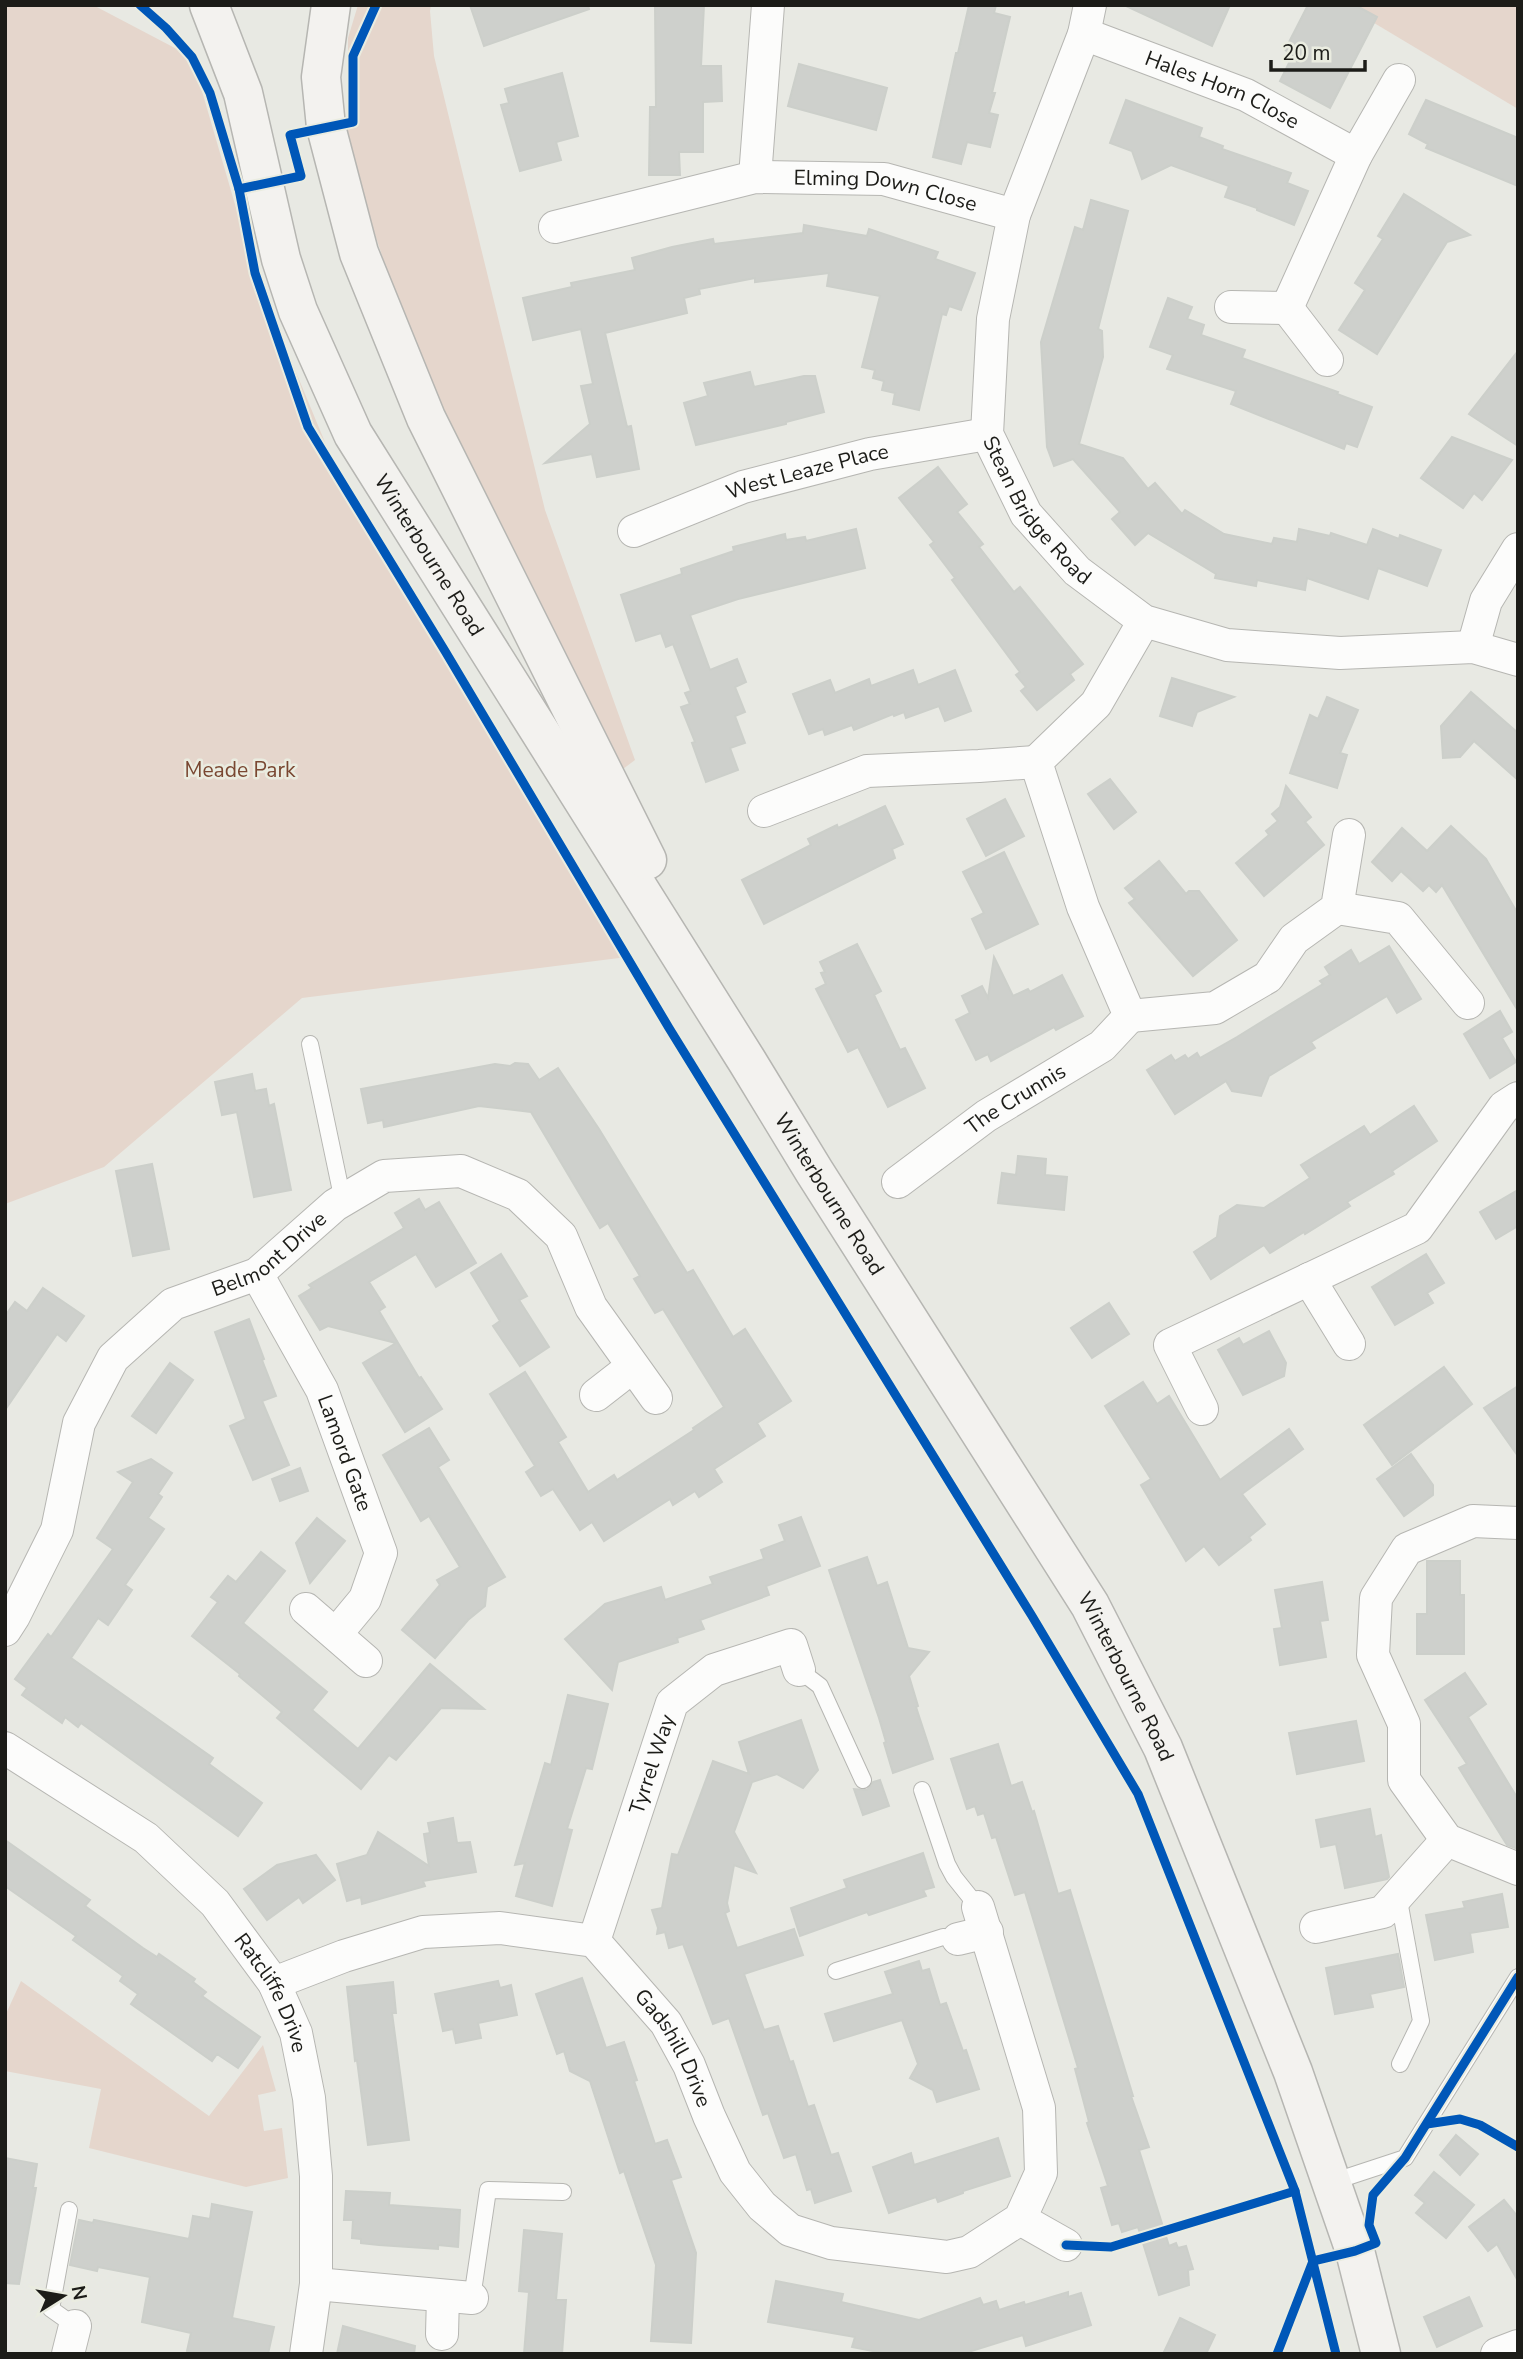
<svg xmlns="http://www.w3.org/2000/svg" width="1523" height="2359" font-family="'Nunito Sans',sans-serif">
<style>
.green{fill:#e5d6cc}
.building{fill:#ced0cc;stroke:#cccfca;stroke-width:2}
.lines{fill:none;stroke-linecap:round;stroke-linejoin:round}
.lane-casing{stroke:#b6b6b2;stroke-width:18}
.street-casing{stroke:#b6b6b2;stroke-width:34}
.secondary-casing{stroke:#b6b6b2;stroke-width:41}
.lane{stroke:#fcfcfb;stroke-width:16}
.street{stroke:#fcfcfb;stroke-width:32}
.secondary{stroke:#f3f2ef;stroke-width:38}
.cycleway-casing{stroke:#eaece0;stroke-width:13}
.cycleway{stroke:#0057b8;stroke-width:9}
.labels{text-anchor:middle;dominant-baseline:central;stroke-width:5;stroke-linejoin:round;paint-order:stroke}
.street-label{font-size:21px;fill:#1c1c18;stroke:#eaece0}
.park-label{font-size:21px;fill:#794731;stroke:#eaece0}
</style>
<rect width="100%" height="100%" fill="#e8e9e3"/>
<g class="green">
<polygon points="5,5 93,5 192,57 255,273 341,481 627,957 302,998 104,1167 5,1204"/>
<polygon points="358,5 431,5 430,11 434,56 545,510 635,760 623,769 444,417 397,301 366,207 348,132 348,38"/>
<polygon points="1344,5 1518,5 1518,109"/>
<polygon points="21,1981 209,2116 263,2045 276,2091 258,2095 264,2131 282,2128 288,2178 246,2187 89,2148 101,2089 5,2071 5,2016"/>
</g>
<g class="building">
<polygon points="470,5 588,5 589,9 484,46"/>
<polygon points="655,5 704,5 701,66 721,66 722,101 703,102 703,152 679,152 680,175 649,175 650,107 656,107"/>
<polygon points="969,5 996,5 994,13 1010,17 992,93 995,93 989,113 998,115 990,147 967,142 961,164 933,157 956,53 958,53"/>
<polygon points="1124,5 1230,5 1212,46"/>
<polygon points="1308,5 1355,5 1377,17 1330,108 1280,81 1293,55 1285,50"/>
<polygon points="799,64 887,88 876,130 788,106"/>
<polygon points="562,73 578,136 556,142 561,160 520,171 501,105 509,103 505,89"/>
<polygon points="1126,100 1202,128 1199,137 1223,146 1222,149 1291,173 1287,183 1308,191 1294,225 1257,210 1257,208 1225,197 1229,186 1171,165 1142,179 1132,151 1110,143"/>
<polygon points="1426,100 1518,138 1518,186 1426,148 1428,144 1409,134"/>
<polygon points="1404,194 1470,235 1447,242 1377,354 1339,330 1365,290 1355,283 1383,239 1378,236"/>
<polygon points="1091,200 1128,211 1098,329 1102,331 1103,357 1079,444 1123,458 1148,489 1155,483 1182,514 1185,510 1224,534 1272,544 1274,538 1297,542 1299,529 1330,536 1331,533 1367,545 1373,529 1399,539 1400,535 1441,550 1427,586 1378,568 1368,599 1307,578 1305,590 1257,580 1256,586 1215,578 1216,574 1148,533 1135,545 1112,519 1120,512 1073,459 1054,466 1047,447 1041,342 1075,227 1083,230"/>
<polygon points="804,225 867,236 869,229 938,252 935,259 975,273 961,310 949,306 946,315 942,314 919,410 893,404 895,393 882,390 884,381 873,378 875,370 862,367 880,296 827,286 829,273 755,282 755,278 699,289 700,294 684,298 687,313 605,333 627,427 631,426 639,469 597,477 592,454 545,463 590,424 581,386 593,384 581,329 533,340 523,298 572,287 571,283 635,270 632,258 672,247 713,239 714,244 803,233"/>
<polygon points="1168,298 1192,307 1187,319 1204,325 1201,335 1245,350 1242,358 1338,392 1337,394 1372,407 1357,447 1346,443 1344,449 1231,404 1236,391 1167,369 1173,355 1150,347"/>
<polygon points="1518,351 1518,446 1469,414"/>
<polygon points="750,372 754,387 804,376 815,376 824,412 786,422 786,424 696,445 684,403 708,396 704,383"/>
<polygon points="1452,437 1512,460 1482,500 1474,493 1463,508 1421,478"/>
<polygon points="938,467 967,504 957,512 983,544 979,547 1014,592 1020,587 1083,664 1070,674 1074,680 1037,710 1021,691 1026,687 1016,675 1020,672 952,580 955,578 930,545 934,542 899,498"/>
<polygon points="856,529 865,568 738,599 690,615 710,670 737,659 746,682 735,687 745,712 735,716 745,743 730,748 738,770 706,782 692,743 695,742 681,707 690,704 685,693 691,691 673,644 666,647 661,633 636,641 621,595 682,574 681,569 734,551 733,547 785,534 786,540 805,537 806,541"/>
<polygon points="913,670 918,685 955,670 971,711 945,721 939,706 906,718 904,712 894,716 893,714 854,730 852,725 825,735 823,729 809,734 793,694 830,680 835,693 869,679 871,686"/>
<polygon points="1172,678 1234,697 1197,712 1192,726 1160,716"/>
<polygon points="1471,692 1518,733 1518,780 1474,741 1460,757 1443,758 1441,726"/>
<polygon points="1327,697 1358,710 1340,753 1347,755 1337,788 1290,773 1310,715 1318,719"/>
<polygon points="1110,779 1136,812 1114,829 1088,794"/>
<polygon points="1286,786 1311,817 1305,822 1324,845 1264,896 1236,863 1269,835 1266,831 1278,821 1272,814 1280,807"/>
<polygon points="1005,799 1024,836 986,856 967,819"/>
<polygon points="885,806 903,844 892,849 895,858 764,924 742,880 811,845 808,839 837,825 838,828"/>
<polygon points="1451,826 1486,859 1518,914 1518,1011 1442,885 1436,892 1429,885 1423,891 1401,871 1392,881 1372,862 1402,828 1427,851"/>
<polygon points="1004,852 1038,924 986,949 972,919 984,913 963,872"/>
<polygon points="1159,861 1186,894 1189,891 1199,891 1237,940 1193,976 1129,903 1135,899 1125,888"/>
<polygon points="857,944 881,991 874,995 900,1050 905,1048 925,1088 888,1107 858,1047 848,1052 816,989 826,984 821,973 825,972 820,962"/>
<polygon points="1389,946 1421,999 1397,1013 1387,996 1311,1042 1315,1048 1269,1076 1261,1096 1232,1091 1226,1081 1175,1114 1147,1070 1171,1055 1175,1061 1185,1055 1188,1059 1197,1053 1200,1058 1237,1037 1323,984 1320,981 1330,975 1325,967 1351,950 1359,964"/>
<polygon points="994,957 1013,996 1028,989 1030,992 1062,975 1083,1016 1056,1030 1054,1027 991,1061 988,1054 976,1060 956,1020 970,1013 962,996 982,986 988,998"/>
<polygon points="1500,1011 1512,1032 1502,1038 1516,1062 1490,1078 1464,1034"/>
<polygon points="515,1063 528,1064 539,1080 558,1068 599,1129 687,1273 693,1270 733,1337 745,1329 791,1401 757,1423 765,1436 714,1469 722,1482 699,1497 695,1491 673,1505 670,1499 604,1541 592,1522 580,1530 553,1489 541,1496 526,1472 535,1466 490,1394 525,1372 566,1437 558,1442 588,1492 614,1475 617,1480 694,1430 693,1428 724,1407 663,1309 655,1313 634,1279 640,1276 608,1223 600,1228 531,1112 479,1106 384,1127 383,1120 368,1123 361,1089 495,1064 510,1066"/>
<polygon points="252,1074 255,1091 266,1089 269,1106 274,1104 291,1190 254,1197 237,1112 222,1115 215,1082"/>
<polygon points="1414,1106 1437,1141 1392,1171 1394,1174 1347,1202 1350,1206 1305,1234 1304,1232 1270,1253 1264,1245 1211,1279 1194,1252 1217,1237 1220,1216 1237,1205 1264,1208 1310,1178 1301,1165 1364,1126 1370,1135"/>
<polygon points="1018,1156 1046,1159 1045,1175 1067,1177 1064,1210 998,1203 1002,1173 1016,1175"/>
<polygon points="152,1164 169,1249 133,1256 116,1171"/>
<polygon points="1518,1190 1518,1226 1496,1239 1480,1212"/>
<polygon points="419,1199 425,1210 439,1202 476,1263 436,1287 416,1254 369,1282 385,1307 379,1311 419,1378 421,1377 442,1409 405,1432 363,1363 396,1343 328,1326 320,1330 299,1296 312,1288 309,1285 404,1228 395,1213"/>
<polygon points="501,1254 527,1296 519,1300 549,1347 520,1366 493,1326 500,1321 471,1273"/>
<polygon points="1426,1254 1444,1283 1427,1293 1433,1303 1395,1325 1372,1287"/>
<polygon points="43,1288 84,1316 66,1341 57,1334 5,1410 5,1316 15,1302 27,1311"/>
<polygon points="1109,1303 1129,1334 1092,1358 1071,1328"/>
<polygon points="249,1319 264,1359 262,1360 276,1396 262,1401 289,1465 253,1480 230,1426 246,1419 215,1332"/>
<polygon points="1269,1331 1286,1363 1284,1376 1243,1395 1218,1350 1239,1338 1243,1345"/>
<polygon points="170,1363 193,1380 156,1433 132,1416"/>
<polygon points="1444,1367 1472,1404 1392,1465 1364,1425"/>
<polygon points="1143,1382 1157,1404 1169,1396 1220,1480 1289,1429 1303,1449 1242,1494 1265,1524 1249,1537 1251,1540 1219,1565 1204,1546 1186,1561 1141,1485 1151,1479 1105,1406"/>
<polygon points="1518,1386 1518,1456 1484,1408"/>
<polygon points="429,1428 449,1460 438,1467 505,1577 487,1587 485,1606 468,1620 435,1658 402,1630 440,1585 437,1580 460,1567 429,1516 421,1521 383,1455"/>
<polygon points="1411,1454 1433,1485 1433,1495 1404,1516 1377,1479"/>
<polygon points="151,1459 172,1473 158,1494 162,1497 148,1518 164,1529 125,1585 132,1590 108,1625 98,1618 71,1658 213,1758 209,1764 262,1803 238,1836 81,1723 78,1727 65,1717 62,1723 22,1695 27,1688 15,1679 48,1634 51,1637 113,1549 97,1538 133,1482 118,1472"/>
<polygon points="300,1468 308,1491 280,1501 272,1479"/>
<polygon points="801,1517 820,1566 766,1586 769,1595 700,1620 704,1629 677,1638 678,1642 618,1662 612,1690 565,1639 605,1604 661,1587 665,1600 713,1584 710,1577 764,1559 761,1550 785,1541 779,1525"/>
<polygon points="317,1518 345,1541 310,1583 296,1543"/>
<polygon points="261,1552 285,1571 243,1623 327,1692 312,1710 358,1749 430,1664 484,1709 441,1708 396,1760 389,1755 361,1789 277,1718 282,1712 239,1676 240,1674 192,1636 218,1602 211,1597 228,1576 236,1582"/>
<polygon points="867,1557 877,1586 887,1582 908,1648 929,1652 909,1676 918,1706 916,1707 933,1759 893,1773 884,1743 886,1742 879,1718 829,1570"/>
<polygon points="1427,1561 1460,1561 1460,1595 1464,1595 1464,1654 1417,1654 1417,1614 1427,1614"/>
<polygon points="1322,1582 1328,1620 1320,1621 1326,1657 1280,1665 1274,1629 1282,1628 1275,1590"/>
<polygon points="1465,1673 1486,1704 1468,1717 1518,1799 1518,1849 1507,1845 1459,1768 1467,1764 1425,1700"/>
<polygon points="568,1695 608,1704 592,1769 586,1768 567,1829 572,1830 552,1906 516,1896 525,1863 515,1865 545,1763 551,1765"/>
<polygon points="801,1720 818,1770 803,1788 777,1774 752,1782 734,1832 756,1873 734,1865 727,1903 729,1911 725,1913 737,1948 794,1929 803,1955 744,1974 764,2030 778,2026 790,2062 793,2061 808,2107 814,2105 831,2155 838,2153 851,2191 815,2203 811,2189 807,2190 796,2154 784,2158 768,2113 763,2115 729,2018 713,2024 683,1944 669,1948 665,1932 657,1934 658,1928 652,1910 662,1908 672,1854 678,1855 713,1761 749,1774 739,1742"/>
<polygon points="1356,1721 1364,1761 1297,1774 1289,1733"/>
<polygon points="998,1744 1011,1786 1022,1782 1032,1812 1034,1811 1058,1894 1070,1890 1133,2096 1131,2096 1149,2147 1139,2150 1169,2246 1176,2243 1178,2248 1186,2246 1193,2269 1188,2270 1189,2285 1159,2295 1138,2227 1122,2232 1119,2223 1112,2225 1101,2188 1108,2186 1087,2123 1089,2122 1075,2069 1078,2068 1025,1892 1015,1895 996,1837 992,1838 984,1813 978,1815 975,1806 967,1809 951,1759"/>
<polygon points="880,1780 889,1806 863,1815 854,1789 867,1790 873,1782"/>
<polygon points="1370,1809 1375,1837 1381,1835 1389,1877 1387,1879 1345,1888 1336,1844 1321,1847 1316,1820"/>
<polygon points="453,1818 457,1843 470,1842 476,1872 423,1881 425,1886 362,1904 361,1897 347,1901 337,1864 367,1855 378,1832 429,1866 424,1834 430,1833 428,1823"/>
<polygon points="5,1840 90,1900 85,1906 143,1948 157,1957 159,1954 195,1979 193,1982 206,1992 202,1996 260,2037 238,2068 217,2054 212,2061 131,2004 138,1994 120,1981 123,1976 73,1940 76,1936 5,1886"/>
<polygon points="923,1853 934,1887 923,1890 926,1896 869,1915 867,1912 800,1936 791,1908 847,1888 844,1880"/>
<polygon points="316,1855 335,1880 303,1903 299,1897 267,1920 244,1889 277,1865"/>
<polygon points="1502,1894 1508,1927 1470,1933 1473,1952 1435,1960 1426,1915 1465,1908 1463,1902"/>
<polygon points="1398,1954 1404,1987 1370,1994 1373,2007 1335,2014 1326,1968"/>
<polygon points="919,1961 922,1971 929,1969 940,2005 946,2003 963,2051 966,2050 979,2089 937,2102 933,2090 910,2078 918,2064 902,2020 834,2041 825,2014 893,1994 885,1972"/>
<polygon points="582,1978 606,2048 624,2042 637,2080 634,2081 655,2144 667,2140 681,2177 671,2180 696,2253 691,2343 651,2341 656,2265 624,2171 620,2173 590,2081 570,2071 564,2051 557,2054 536,1994"/>
<polygon points="498,1981 500,1988 511,1985 517,2015 478,2023 481,2038 456,2043 453,2029 443,2031 435,1994"/>
<polygon points="393,1982 396,2013 392,2013 409,2140 368,2145 357,2060 355,2061 347,1987"/>
<polygon points="1456,2135 1478,2154 1460,2175 1440,2155"/>
<polygon points="998,2138 1010,2176 963,2191 963,2193 938,2202 936,2197 889,2213 873,2167 911,2153 914,2165"/>
<polygon points="5,2158 37,2164 33,2188 36,2188 19,2284 5,2283"/>
<polygon points="1434,2172 1474,2205 1446,2238 1416,2213 1425,2203 1415,2195"/>
<polygon points="346,2191 390,2193 389,2205 460,2210 458,2247 438,2245 438,2249 379,2245 361,2243 361,2239 352,2238 353,2220 344,2220"/>
<polygon points="1504,2200 1518,2217 1518,2281 1497,2244 1488,2251 1469,2227"/>
<polygon points="212,2204 252,2212 232,2318 274,2327 268,2354 203,2354 187,2351 191,2333 142,2322 150,2277 98,2267 97,2271 70,2265 79,2220 93,2223 94,2220 189,2239 193,2216 210,2219"/>
<polygon points="524,2230 562,2234 556,2300 566,2300 562,2354 524,2354 529,2292 519,2291"/>
<polygon points="776,2281 843,2294 841,2302 919,2320 980,2298 983,2305 996,2301 999,2310 1024,2302 1025,2305 1068,2292 1068,2297 1081,2293 1091,2325 1026,2346 1023,2335 962,2354 888,2354 852,2347 855,2337 768,2322"/>
<polygon points="1469,2297 1482,2326 1437,2347 1424,2317"/>
<polygon points="1180,2318 1215,2335 1206,2354 1163,2354"/>
<polygon points="343,2326 415,2346 414,2354 337,2354"/>
</g>
<g class="lines">
<defs>
<g id="lane">
<polyline points="310,1044 343,1201"/>
<polyline points="799,1670 820,1686 863,1780"/>
<polyline points="922,1790 947,1864 954,1877 978,1907"/>
<polyline points="1398,1895 1421,2021 1400,2064"/>
<polyline points="836,1971 943,1937 958,1939"/>
<polyline points="1332,2182 1405,2158 1518,1977"/>
<polyline points="69,2210 51,2309 75,2326"/>
<polyline points="472,2298 488,2190 563,2192"/>
</g>
<g id="street">
<path id="s1" d="M1090,5l-6,29 -70,181 -21,104 -6,115 39,80 51,57 67,50 83,24 113,8 133,-6 45,13"/>
<path id="s2" d="M1084,34l162,61 110,60"/>
<polyline points="755,177 768,5"/>
<path id="s3" d="M555,227l200,-50 129,2 130,36"/>
<polyline points="1231,307 1287,308 1356,155 1399,80"/>
<polyline points="1287,308 1327,360"/>
<path id="s4" d="M634,531l109,-44 127,-33 117,-20"/>
<polyline points="1473,647 1486,601 1518,549"/>
<polyline points="764,811 867,771 979,766 1036,762"/>
<polyline points="1337,908 1398,918 1468,1003"/>
<polyline points="1130,1016 1215,1008 1268,977 1294,939 1337,908 1349,835"/>
<path id="s5" d="M898,1182l88,-66 116,-70 28,-30 -47,-109 -47,-145 60,-58 48,-83"/>
<path id="s6" d="M257,1274l65,116 59,163 -16,46 -29,35"/>
<polyline points="1309,1279 1349,1344"/>
<polyline points="596,1395 632,1367"/>
<polyline points="1202,1409 1170,1345 1417,1228 1504,1107 1518,1098"/>
<polyline points="1518,1523 1473,1521 1407,1549 1376,1598 1373,1655 1404,1724 1404,1780 1447,1840 1518,1869"/>
<polyline points="306,1609 366,1661"/>
<path id="s7" d="M5,1630l9,-14 43,-86 22,-107 34,-65 60,-54 84,-30 78,-69 49,-29 77,-5 57,24 43,41 30,71 65,91"/>
<path id="s8" d="M5,1748l141,90 69,65 59,80 22,50 13,65 7,78v108l-10,70"/>
<polyline points="1316,1927 1383,1912 1447,1840"/>
<polyline points="958,1939 987,1932"/>
<path id="s9" d="M594,1941l78,-238 42,-33 77,-25 8,25"/>
<path id="s10" d="M274,1983l70,-27 79,-24 77,-4 94,13 72,82 23,42 20,51 26,56 27,34 28,24 41,13 116,14 22,-5 51,-33 21,-46 -2,-65 -61,-201"/>
<polyline points="1020,2219 1066,2245"/>
<polyline points="316,2284 472,2298"/>
<polyline points="442,2334 443,2296"/>
<polyline points="68,2354 75,2326"/>
<polyline points="1497,2354 1518,2346"/>
</g>
<g id="secondary">
<path id="s11" d="M209,5l34,88 38,166 17,52 55,123 394,627 67,110 276,434 73,143 130,324 62,179 26,103"/>
<polyline points="331,5 321,77 326,127 359,253 426,418 647,860"/>
</g>
</defs>
<use href="#lane" class="lane-casing"/>
<use href="#street" class="street-casing"/>
<use href="#secondary" class="secondary-casing"/>
<use href="#lane" class="lane"/>
<use href="#street" class="street"/>
<use href="#secondary" class="secondary"/>
<defs>
<g id="cycleway">
<polyline points="140,5 166,28 192,57 210,93 239,189 255,273 308,427 445,651 669,1028 1032,1616 1138,1794 1295,2191 1336,2354"/>
<polyline points="239,189 301,176 290,135 353,122 353,56 376,5"/>
<polyline points="1427,2124 1460,2119 1480,2125 1518,2147"/>
<polyline points="1066,2245 1111,2247 1295,2191"/>
<polyline points="1277,2354 1313,2261 1355,2251 1376,2243 1369,2225 1373,2195 1405,2158 1518,1977"/>
</g>
</defs>
<use href="#cycleway" class="cycleway-casing"/>
<use href="#cycleway" class="cycleway"/>
</g>
<g class="labels">
<g class="street-label">
<text stroke="none"><textPath href="#s2" startOffset="149">Hales Horn Close</textPath></text>
<text stroke="none"><textPath href="#s3" startOffset="338">Elming Down Close</textPath></text>
<text stroke="none"><textPath href="#s4" startOffset="184">West Leaze Place</textPath></text>
<text stroke="none"><textPath href="#s1" startOffset="537">Stean Bridge Road</textPath></text>
<text stroke="none"><textPath href="#s11" startOffset="597">Winterbourne Road</textPath></text>
<text stroke="none"><textPath href="#s5" startOffset="144">The Crunnis</textPath></text>
<text stroke="none"><textPath href="#s11" startOffset="1351">Winterbourne Road</textPath></text>
<text stroke="none"><textPath href="#s7" startOffset="486">Belmont Drive</textPath></text>
<text stroke="none"><textPath href="#s6" startOffset="200">Lamord Gate</textPath></text>
<text stroke="none"><textPath href="#s11" startOffset="1918">Winterbourne Road</textPath></text>
<text stroke="none"><textPath href="#s9" startOffset="186">Tyrrel Way</textPath></text>
<text stroke="none"><textPath href="#s8" startOffset="369">Ratcliffe Drive</textPath></text>
<text stroke="none"><textPath href="#s10" startOffset="464">Gadshill Drive</textPath></text>
</g>
<g class="park-label">
<text x="240" y="770">Meade Park</text>
</g>
</g>
<rect width="1523" height="2359" fill="none" stroke="#1c1c18" stroke-width="14"/>
<g transform="translate(63 2296) rotate(79)" stroke="#eaece0" stroke-width="5" paint-order="stroke">
<path d="M0-5L12 26L0 18L-12 26Z" fill="#1c1c18"/>
<text y="-10" font-size="19" font-weight="bold" text-anchor="middle" fill="#1c1c18">N</text>
</g>
<path d="M1271 60v10h94v-10" fill="none" stroke="#1c1c18" stroke-width="3.5"/>
<text x="1282" y="60" font-size="21" fill="#1c1c18" stroke="#eaece0" stroke-width="5" paint-order="stroke">20 m</text>
</svg>
